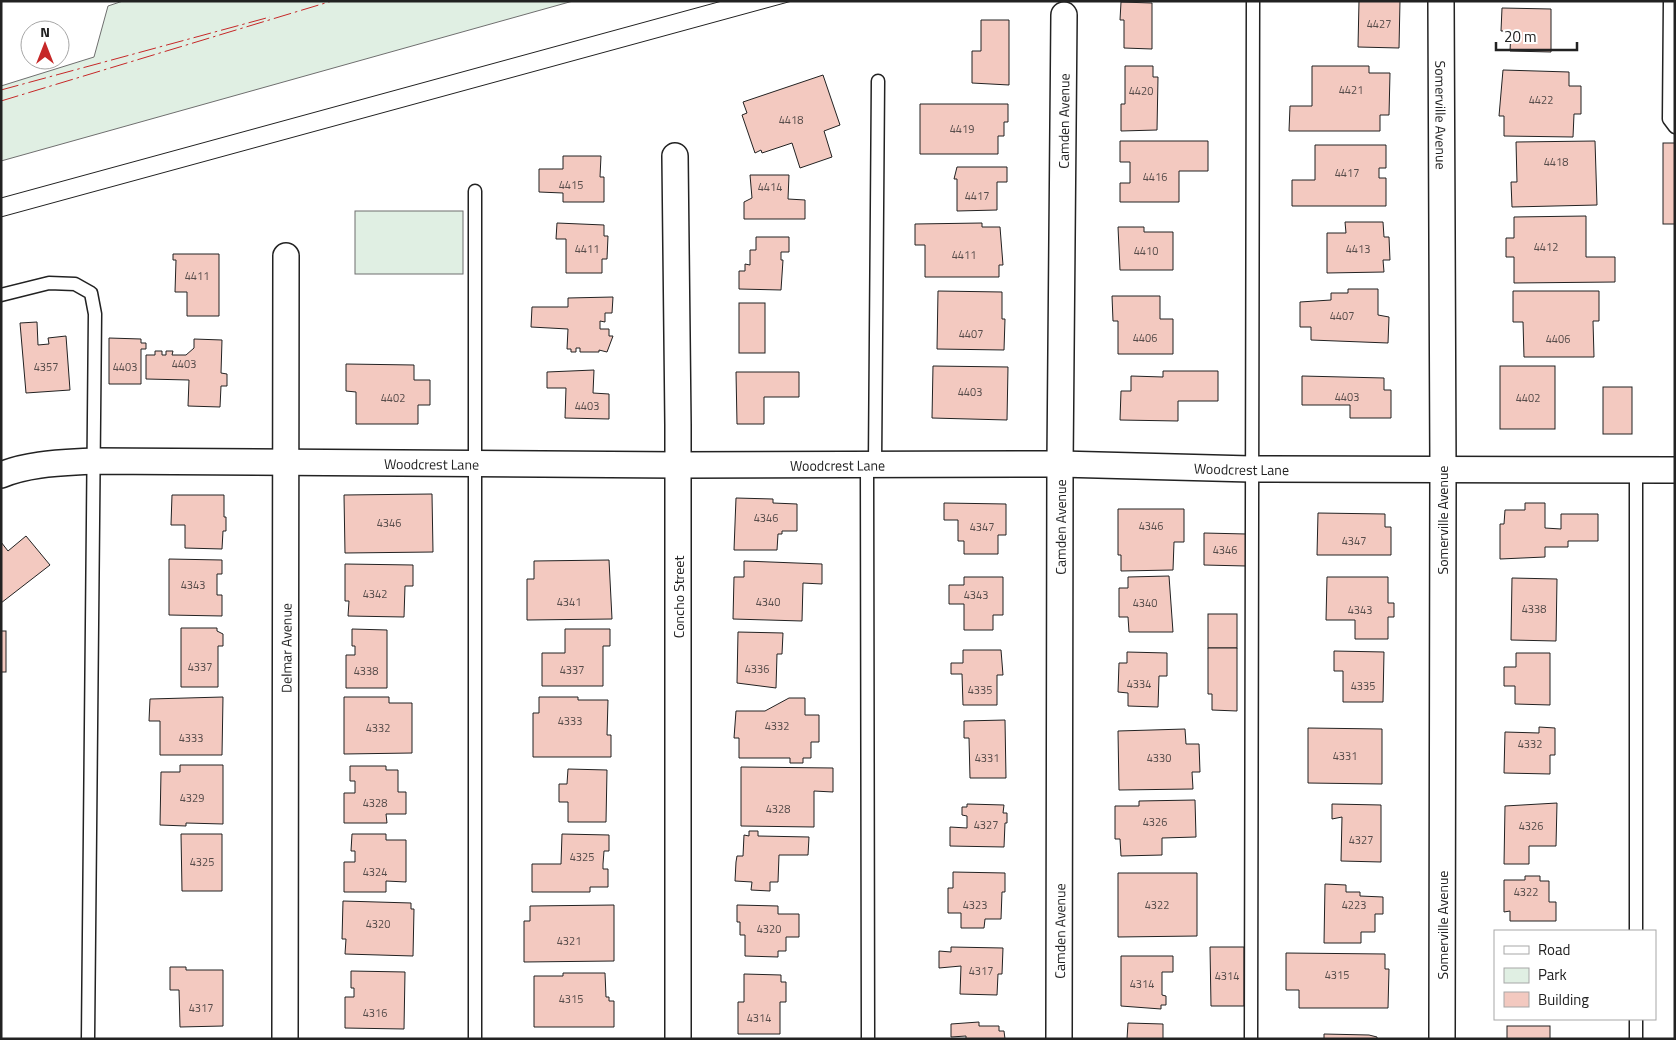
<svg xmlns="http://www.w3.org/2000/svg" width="1676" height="1040" font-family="'Titillium Web',sans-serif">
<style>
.green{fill:#e0efe3;stroke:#6f6f6f}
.building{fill:#f3c9c0;stroke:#222}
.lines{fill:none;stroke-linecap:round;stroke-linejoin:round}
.lane-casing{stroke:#222;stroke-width:15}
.street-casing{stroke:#222;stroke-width:28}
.lane{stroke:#fff;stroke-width:12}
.street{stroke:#fff;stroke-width:25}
.tram{stroke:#222;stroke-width:1}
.power{stroke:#c62828;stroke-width:1;stroke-dasharray:18 4 2.5 4;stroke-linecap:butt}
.labels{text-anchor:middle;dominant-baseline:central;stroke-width:4;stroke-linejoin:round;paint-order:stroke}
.number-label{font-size:11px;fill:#564c4a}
.street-label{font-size:14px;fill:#222;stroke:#fff}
</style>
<rect width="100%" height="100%" fill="#fff"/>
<g class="green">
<polygon points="123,1 573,1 1,161 1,86 94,57 108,6"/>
<rect x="355" y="211" width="108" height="63"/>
</g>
<g class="building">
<polygon points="1359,1 1400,1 1399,48 1358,47"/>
<polygon points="1121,2 1152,3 1152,49 1124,48 1124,20 1120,20"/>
<polygon points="1502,8 1551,9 1551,52 1510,51 1511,31 1501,31"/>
<polygon points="981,20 1009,20 1009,85 972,83 972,51 981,51"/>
<polygon points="1125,66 1153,66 1153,77 1158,77 1157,130 1121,131 1121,104 1125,104"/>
<polygon points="1312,66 1369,66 1369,73 1390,73 1389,115 1380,115 1380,131 1289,131 1290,106 1312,106"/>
<polygon points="1503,70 1569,72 1569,86 1581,86 1581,114 1574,114 1573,137 1504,136 1504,116 1499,116"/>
<polygon points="823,75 840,125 824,131 832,157 800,168 792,143 762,153 761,150 755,153 742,115 747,113 743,102"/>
<polygon points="920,104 1008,104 1008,122 1004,122 1004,136 998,136 998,154 920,154"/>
<polygon points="1120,141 1208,141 1208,171 1179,171 1179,202 1120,202 1120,183 1130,183 1130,162 1120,162"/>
<polygon points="1595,141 1597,205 1512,207 1511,182 1517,182 1516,142"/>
<rect x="1663" y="143" width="12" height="81"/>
<polygon points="1315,145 1386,145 1386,168 1379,168 1379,178 1386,178 1386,206 1292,206 1292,180 1315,180"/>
<polygon points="563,156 601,156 600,177 604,177 604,202 563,202 563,193 539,192 539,169 563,169"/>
<polygon points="957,167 1007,167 1007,182 997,182 997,210 957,211 957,179 954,179"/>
<polygon points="750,175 789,175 788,199 805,200 805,219 744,219 744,202 752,198"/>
<polygon points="1586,216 1586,257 1615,257 1615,282 1514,283 1514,257 1506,257 1506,238 1514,238 1514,217"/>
<polygon points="1345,222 1383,222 1384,237 1389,237 1390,260 1383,260 1384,272 1327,273 1327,233 1346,233"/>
<polygon points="557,223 604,225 604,236 608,236 607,259 602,259 602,273 566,273 566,239 556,239"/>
<polygon points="982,223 982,227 1000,227 1003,265 999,265 999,277 925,277 925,245 915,245 915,224"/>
<polygon points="1118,227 1144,227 1144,232 1173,232 1173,270 1120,270"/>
<polygon points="756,237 789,237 789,252 781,252 781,260 783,260 781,290 739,289 739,271 745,271 745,264 750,265 750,250 756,250"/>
<polygon points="173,254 219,254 219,316 187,316 187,292 175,292 176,260 173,260"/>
<polygon points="1348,289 1378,289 1378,315 1389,317 1388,343 1311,340 1311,327 1300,327 1300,302 1331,300 1331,293 1348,293"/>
<polygon points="938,291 1002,292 1002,319 1005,319 1004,350 937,349"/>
<polygon points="1513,291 1599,291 1599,321 1593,321 1594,357 1524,357 1523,322 1513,322"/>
<polygon points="1112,296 1160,296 1160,319 1173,319 1173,354 1118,354 1118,321 1113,321"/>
<polygon points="613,297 612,313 605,313 605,322 600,321 600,329 609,329 609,336 613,336 607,352 599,350 599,352 580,352 580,348 576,348 576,352 571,352 571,349 567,349 568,329 531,327 532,307 568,307 568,298"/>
<rect x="739" y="303" width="26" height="50"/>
<polygon points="37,322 38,345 49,344 48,338 66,336 70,390 26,393 20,323"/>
<polygon points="109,338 141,339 141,343 146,343 146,349 141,349 141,384 109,384"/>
<polygon points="194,339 222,340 221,373 227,374 227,386 221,386 220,407 188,406 189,380 146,379 146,355 155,355 155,351 162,351 162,355 166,355 166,351 173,351 172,355 186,355 194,348"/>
<polygon points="346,364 414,365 414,380 430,380 430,405 418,405 418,424 356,424 356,392 346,391"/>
<polygon points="933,366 1008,367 1007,420 932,418"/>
<rect x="1500" y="366" width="55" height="63"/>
<polygon points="594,370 593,393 609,394 609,419 565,418 566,388 547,388 547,372"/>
<polygon points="1163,371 1218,371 1218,401 1178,401 1178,421 1120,420 1121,391 1131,391 1131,376 1163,377"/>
<polygon points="736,372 799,372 799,397 764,397 764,424 737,424"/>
<polygon points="1302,376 1384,378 1384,390 1391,390 1391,418 1350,418 1350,405 1302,405"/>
<rect x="1603" y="387" width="29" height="47"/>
<polygon points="432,494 433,552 345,553 344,495"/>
<polygon points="172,495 224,495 224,517 226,517 226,531 223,531 222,549 185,548 185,525 171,525"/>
<polygon points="736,498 773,499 773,503 797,504 797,531 782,531 782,534 778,534 777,550 734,550"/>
<polygon points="944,503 1006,504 1006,535 998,535 998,554 964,554 964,541 958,541 958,520 944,520"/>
<polygon points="1525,503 1545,503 1545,528 1561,529 1561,514 1598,514 1598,541 1568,541 1568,547 1545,547 1545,557 1500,559 1500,524 1504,524 1505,510 1525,510"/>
<polygon points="1118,509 1184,509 1184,542 1174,542 1173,570 1121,571 1121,555 1118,555"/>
<polygon points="1318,513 1385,514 1385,527 1391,527 1391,555 1317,555"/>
<polygon points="1204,533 1246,534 1246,566 1204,565"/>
<polygon points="26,536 50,565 1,603 1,542 8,551"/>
<polygon points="169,559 222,560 222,574 217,574 217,595 222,595 222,616 169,615"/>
<polygon points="609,560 612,619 527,620 527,579 534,579 534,561"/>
<polygon points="744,561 822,564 822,584 803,583 802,621 733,619 734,577 744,577"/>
<polygon points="345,564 413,565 413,586 405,586 404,617 348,616 349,601 345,601"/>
<polygon points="1169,576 1173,632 1129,632 1128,617 1119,617 1119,588 1128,588 1128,577"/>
<polygon points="964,577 1003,577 1003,615 993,615 993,630 964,630 964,604 949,604 949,585 964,585"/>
<polygon points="1327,577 1388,577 1388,603 1394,603 1394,617 1388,617 1388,639 1355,639 1355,620 1326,620"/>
<polygon points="1512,578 1557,579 1556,641 1511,640"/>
<rect x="1208" y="614" width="29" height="34"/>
<polygon points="181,628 217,628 217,631 223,634 223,646 218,646 218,687 181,687"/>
<polygon points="352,629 387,630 387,688 346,688 346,655 355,655 355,646 352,646"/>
<polygon points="565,629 610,629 610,646 603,646 603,686 542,686 542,653 565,653"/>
<rect x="1" y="631" width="5" height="41"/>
<polygon points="738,632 783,633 782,654 777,654 776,688 737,683"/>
<polygon points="1208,648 1237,648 1237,711 1212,710 1212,694 1208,694"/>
<polygon points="963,650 1001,650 1003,675 997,675 997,705 963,705 962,674 951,674 951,663 963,663"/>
<polygon points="1334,651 1384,652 1383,702 1343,702 1343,671 1334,671"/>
<polygon points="1127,652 1167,653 1167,676 1159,676 1158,707 1128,706 1128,693 1118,692 1119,663 1127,663"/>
<polygon points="1516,653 1550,653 1550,705 1515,704 1515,686 1504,686 1504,667 1516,667"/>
<polygon points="223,697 222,755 160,755 160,721 149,721 150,699"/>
<polygon points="344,697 389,697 389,703 412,703 412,753 344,754"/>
<polygon points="539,697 578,697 578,700 608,700 607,735 611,735 611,757 533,757 533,713 539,713"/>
<polygon points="789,698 805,698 805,715 819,715 819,742 811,742 811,758 803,758 803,763 790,763 790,758 739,758 739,738 734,738 736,711 765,711"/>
<polygon points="1005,720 1006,778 970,778 969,738 964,738 964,721"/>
<polygon points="1539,727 1555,728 1555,755 1550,755 1550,774 1504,773 1505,732 1539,733"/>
<polygon points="1308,728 1382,729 1382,784 1308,783"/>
<polygon points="1185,729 1186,744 1199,744 1200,772 1192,772 1193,789 1119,790 1118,731"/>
<polygon points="180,765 223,765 223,824 186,823 186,826 160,825 161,772 180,772"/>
<polygon points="350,766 386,766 386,770 398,770 398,792 406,792 406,814 386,814 387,823 344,823 344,793 355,793 355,781 350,781"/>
<polygon points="741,767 833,768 833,792 814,791 814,827 741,826"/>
<polygon points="568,769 607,770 606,822 568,822 568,802 559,802 559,784 567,784"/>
<polygon points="1195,800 1196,837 1162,838 1162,855 1121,856 1120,839 1115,839 1115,806 1139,806 1139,801"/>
<polygon points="1557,803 1556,846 1529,846 1529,864 1504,864 1505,806"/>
<polygon points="967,804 1004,805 1003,813 1007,813 1007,823 1005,823 1004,847 950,846 950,827 967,828 967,816 962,815 962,807 967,807"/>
<polygon points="1332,804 1381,805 1381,862 1341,861 1342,817 1332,819"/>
<polygon points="749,831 758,831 758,836 809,837 808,855 779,855 778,882 770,882 770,891 751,890 752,882 735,881 736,862 737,856 743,856 744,835 749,836"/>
<polygon points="181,834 222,834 222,891 182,891"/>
<polygon points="352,834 386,834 386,840 406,840 406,882 386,881 386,892 344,892 344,862 355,862 355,851 351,851"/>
<polygon points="562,834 609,835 609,851 604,851 603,864 603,869 608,869 608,887 590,887 590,892 532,892 532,864 561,864"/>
<polygon points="953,872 1005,873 1005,892 1002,892 1001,919 985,919 984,928 961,928 961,913 948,913 948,888 953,888"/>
<polygon points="1118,873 1197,873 1197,936 1118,937"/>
<polygon points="1525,876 1540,876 1540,881 1549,881 1549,902 1556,902 1556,921 1510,921 1510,911 1504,912 1504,880 1525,880"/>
<polygon points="1325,884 1346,885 1346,892 1360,892 1360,896 1383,897 1383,914 1375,914 1375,932 1361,932 1361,943 1324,943"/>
<polygon points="343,901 411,903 411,909 414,909 413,956 345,954 346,939 342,939"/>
<polygon points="614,905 614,961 524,962 524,921 530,921 530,906"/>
<polygon points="737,905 778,906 778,914 799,914 799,937 786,937 786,951 778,951 778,957 745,956 745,935 740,935 740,922 737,922"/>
<polygon points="951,947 1003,948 1002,974 998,974 997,995 960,994 961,966 939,968 939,951 951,952"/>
<polygon points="1210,947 1244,947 1244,1006 1211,1006"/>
<polygon points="1286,953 1385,954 1385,969 1389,969 1388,1008 1299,1008 1299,990 1286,990"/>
<polygon points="1121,956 1173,956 1173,972 1162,972 1162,995 1166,996 1166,1005 1161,1005 1161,1009 1121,1006"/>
<polygon points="170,967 186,967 186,970 223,970 223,1026 180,1027 179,990 170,990"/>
<polygon points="351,971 405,972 404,1029 345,1028 345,997 354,997 354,988 351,988"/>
<polygon points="563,973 605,973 606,997 609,997 609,1001 614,1001 614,1027 534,1027 534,976 563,976"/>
<polygon points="744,974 781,975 781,982 786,982 786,1002 780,1002 780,1034 738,1034 738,1002 744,1002"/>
<polygon points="979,1022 979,1026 999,1026 999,1031 1004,1031 1005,1039 966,1039 966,1036 951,1037 951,1024"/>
<polygon points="1128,1023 1163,1024 1163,1039 1127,1039"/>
<rect x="1507" y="1026" width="43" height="13"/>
<polygon points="1324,1034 1369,1035 1377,1037 1377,1039 1324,1039"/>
</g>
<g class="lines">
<defs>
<g id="lane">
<polyline points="1670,1 1669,119 1675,127"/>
<polyline points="1,295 49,283 75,284 91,293 95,314 88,1039"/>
<polyline points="867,464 868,1039"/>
<polyline points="875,464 878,81"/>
<polyline points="1636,470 1636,931"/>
<polyline points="1636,1019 1636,1039"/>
<polyline points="475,1039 475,191"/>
<polyline points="1251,1039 1253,1"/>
</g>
<g id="street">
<path id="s1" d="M1441,1l2,468 -1,570"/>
<polyline points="675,156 678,425 678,1039"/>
<path id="s2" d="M1,475c29,-12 62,-12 92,-14l585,4 382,-1 191,5 424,1"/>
<path id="s3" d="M285,1039l1,-783"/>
<path id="s4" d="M1059,1039l1,-575 4,-449"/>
</g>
</defs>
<use href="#lane" class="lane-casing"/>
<use href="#street" class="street-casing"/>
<use href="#lane" class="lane"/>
<use href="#street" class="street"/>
<g class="tram">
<polyline points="1,198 722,1"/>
<polyline points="1,217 792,1"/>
</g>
<g class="power">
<polyline points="1,90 270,17"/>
<polyline points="1,101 332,1"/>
</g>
</g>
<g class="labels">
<g class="number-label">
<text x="1379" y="24">4427</text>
<text x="1351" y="90">4421</text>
<text x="1141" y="91">4420</text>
<text x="1541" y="100">4422</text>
<text x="791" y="120">4418</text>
<text x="962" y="129">4419</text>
<text x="1556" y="162">4418</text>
<text x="1347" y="173">4417</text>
<text x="1155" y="177">4416</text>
<text x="571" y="185">4415</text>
<text x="770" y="187">4414</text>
<text x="977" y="196">4417</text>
<text x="1546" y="247">4412</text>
<text x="587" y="249">4411</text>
<text x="1358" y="249">4413</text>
<text x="1146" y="251">4410</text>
<text x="964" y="255">4411</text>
<text x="197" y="276">4411</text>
<text x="1342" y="316">4407</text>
<text x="971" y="334">4407</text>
<text x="1145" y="338">4406</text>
<text x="1558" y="339">4406</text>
<text x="184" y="364">4403</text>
<text x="46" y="367">4357</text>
<text x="125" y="367">4403</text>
<text x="970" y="392">4403</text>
<text x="1347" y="397">4403</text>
<text x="393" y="398">4402</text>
<text x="1528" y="398">4402</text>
<text x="587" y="406">4403</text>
<text x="766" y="518">4346</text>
<text x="389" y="523">4346</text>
<text x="1151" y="526">4346</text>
<text x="982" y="527">4347</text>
<text x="1354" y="541">4347</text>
<text x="1225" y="550">4346</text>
<text x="193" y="585">4343</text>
<text x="375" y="594">4342</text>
<text x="976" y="595">4343</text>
<text x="569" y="602">4341</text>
<text x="768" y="602">4340</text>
<text x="1145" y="603">4340</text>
<text x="1534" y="609">4338</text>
<text x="1360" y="610">4343</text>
<text x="200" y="667">4337</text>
<text x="757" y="669">4336</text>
<text x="572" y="670">4337</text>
<text x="366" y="671">4338</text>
<text x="1139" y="684">4334</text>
<text x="1363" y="686">4335</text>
<text x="980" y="690">4335</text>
<text x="570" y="721">4333</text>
<text x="777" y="726">4332</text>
<text x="378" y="728">4332</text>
<text x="191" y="738">4333</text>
<text x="1530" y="744">4332</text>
<text x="1345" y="756">4331</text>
<text x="987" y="758">4331</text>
<text x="1159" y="758">4330</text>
<text x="192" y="798">4329</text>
<text x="375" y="803">4328</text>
<text x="778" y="809">4328</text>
<text x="1155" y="822">4326</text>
<text x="986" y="825">4327</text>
<text x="1531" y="826">4326</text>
<text x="1361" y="840">4327</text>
<text x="582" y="857">4325</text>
<text x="202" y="862">4325</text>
<text x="375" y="872">4324</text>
<text x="1526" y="892">4322</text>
<text x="975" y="905">4323</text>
<text x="1157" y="905">4322</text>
<text x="1354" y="905">4223</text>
<text x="378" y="924">4320</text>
<text x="769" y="929">4320</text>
<text x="569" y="941">4321</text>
<text x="981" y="971">4317</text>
<text x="1337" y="975">4315</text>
<text x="1227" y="976">4314</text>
<text x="1142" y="984">4314</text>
<text x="571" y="999">4315</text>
<text x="201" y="1008">4317</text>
<text x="375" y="1013">4316</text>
<text x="759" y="1018">4314</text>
</g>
<g class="street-label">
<text stroke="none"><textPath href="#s1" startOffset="114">Somerville Avenue</textPath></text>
<text stroke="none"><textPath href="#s4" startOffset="918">Camden Avenue</textPath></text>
<text stroke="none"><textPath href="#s2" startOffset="432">Woodcrest Lane</textPath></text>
<text stroke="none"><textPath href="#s2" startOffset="838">Woodcrest Lane</textPath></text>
<text stroke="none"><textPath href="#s2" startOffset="1242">Woodcrest Lane</textPath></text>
<text transform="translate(1442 520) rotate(-90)">Somerville Avenue</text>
<text stroke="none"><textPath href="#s4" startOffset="512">Camden Avenue</textPath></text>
<text transform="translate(678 597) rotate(-90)">Concho Street</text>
<text stroke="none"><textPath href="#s3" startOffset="391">Delmar Avenue</textPath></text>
<text transform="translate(1442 925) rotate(-90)">Somerville Avenue</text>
<text stroke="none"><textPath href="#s4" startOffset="108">Camden Avenue</textPath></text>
</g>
</g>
<rect width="1676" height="1040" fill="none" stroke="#222222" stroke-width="5"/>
<rect x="1494" y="930" width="162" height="90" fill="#ffffff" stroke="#a7a7a7"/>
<rect x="1504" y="946" width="25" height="8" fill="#ffffff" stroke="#a7a7a7"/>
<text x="1538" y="955" font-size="15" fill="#222222">Road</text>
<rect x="1504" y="968" width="25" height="15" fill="#e0efe3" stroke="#a7a7a7"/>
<text x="1538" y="980" font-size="15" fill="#222222">Park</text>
<rect x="1504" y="992" width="25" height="15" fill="#f3c9c0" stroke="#a7a7a7"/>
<text x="1538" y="1005" font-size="15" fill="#222222">Building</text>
<g transform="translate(45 45)"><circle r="24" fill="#ffffff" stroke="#a7a7a7"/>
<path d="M0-4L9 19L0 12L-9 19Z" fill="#c62828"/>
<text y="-8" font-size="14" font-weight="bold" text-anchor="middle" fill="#222222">N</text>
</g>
<path d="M1496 42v8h81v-8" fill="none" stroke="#222222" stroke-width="2.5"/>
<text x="1504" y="42" font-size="15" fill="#222222" stroke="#ffffff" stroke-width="4" paint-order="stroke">20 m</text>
</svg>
